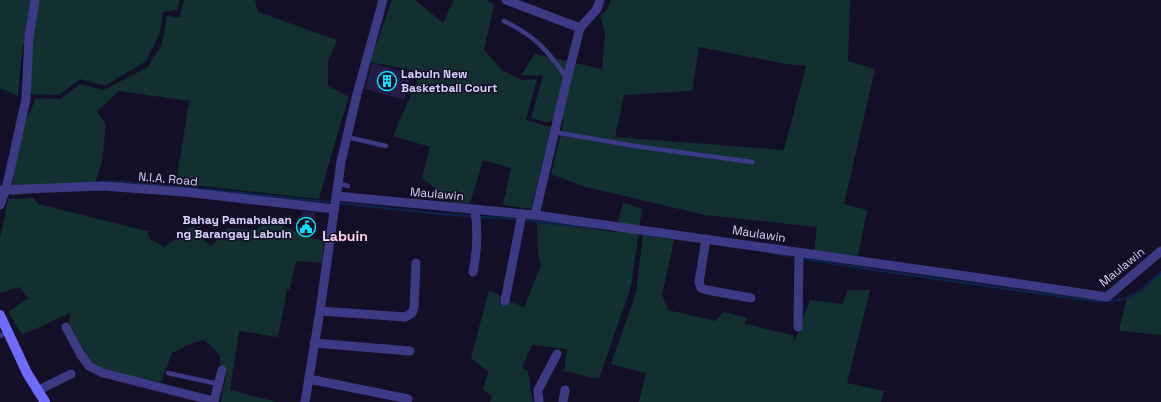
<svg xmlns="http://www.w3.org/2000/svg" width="1161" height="402" font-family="'Space Grotesk',sans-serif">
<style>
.green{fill:#12302f;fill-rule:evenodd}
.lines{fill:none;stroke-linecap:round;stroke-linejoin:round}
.stream{stroke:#0c2248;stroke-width:2.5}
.building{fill:#241b47}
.service{stroke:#3d3a85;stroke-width:4.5}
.minor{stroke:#3d3a85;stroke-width:9}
.secondary{stroke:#6f6bff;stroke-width:10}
.labels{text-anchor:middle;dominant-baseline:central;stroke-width:3;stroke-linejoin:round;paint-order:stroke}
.poi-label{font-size:12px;font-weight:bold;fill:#d9d4ff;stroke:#130f26;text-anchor:start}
.street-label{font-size:12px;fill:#d9d4ff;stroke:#130f26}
.quarter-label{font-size:14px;font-weight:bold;fill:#ffd6f0;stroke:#130f26}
</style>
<rect width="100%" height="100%" fill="#130f26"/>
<g class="green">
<polygon points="0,0 31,0 22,52 18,96 0,88"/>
<polygon points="39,0 180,0 177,10 163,12 160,33 146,61 105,86 80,79 59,95 28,94 33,38"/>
<polygon points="184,0 255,0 258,12 337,40 328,61 328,86 349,97 336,139 319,199 176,183 189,101 119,91 97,111 106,125 102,161 95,184 11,196 20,133 36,98 60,99 80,84 104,90 148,67 162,43 167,15 179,18"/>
<polygon points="392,0 415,0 443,23 454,0 486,0 494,5 484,50 503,71 522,80 537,79 526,120 551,127 531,209 503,205 511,168 483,160 470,203 454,203 422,178 430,147 393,136 421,72 370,62"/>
<path d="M611,0h239l-2,61 27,8 -31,135 23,6 -9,46 -44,-5 3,-24 -112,-12 -123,-29 -31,-12 13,-54 -18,2 -15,-4 12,-42 -22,-1 14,-21 67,15 3,-36 -5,-17 7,-7zM699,47l87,17 20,2 -22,84 -169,-13 9,-42 68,-4z"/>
<polygon points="34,198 38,204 147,231 150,239 165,247 190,227 200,229 201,238 211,246 228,228 256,230 268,221 292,230 300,235 324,241 322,263 296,261 290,289 287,290 278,337 239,331 230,390 277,402 221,402 227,369 220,364 220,355 204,340 189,344 172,353 161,382 109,372 89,360 69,322 70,313 22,335 8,312 28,298 19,287 0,293 0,239 8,199"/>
<polygon points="623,202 642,209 631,286 599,379 564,371 567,349 532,345 522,368 528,371 533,402 490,402 492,396 483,390 488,372 471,358 489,290 524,308 541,265 538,256 537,222 616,232"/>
<polygon points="643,235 674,240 662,295 668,310 715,321 724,312 747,318 745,324 793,335 794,343 810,300 842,304 848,290 870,290 847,383 884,391 881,402 639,402 646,373 611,364 636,293"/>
<polygon points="1161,272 1161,335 1119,331 1127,297 1136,294"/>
</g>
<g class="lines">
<g class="stream">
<polyline points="100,182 109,181 223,191 453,215 473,216"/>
<polyline points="478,217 519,219"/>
<polyline points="524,220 594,228"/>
<polyline points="771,253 792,256"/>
<path d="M807,259c95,16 190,28 286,42 12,0 33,0 44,-8 8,-6 16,-14 24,-21"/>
</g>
</g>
<g class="building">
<polygon points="372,63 411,74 404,100 365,89"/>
<polygon points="302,211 315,213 315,222 312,221 311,232 301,231"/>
</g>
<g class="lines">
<g class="service">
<path d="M504,21c31,15 44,29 63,58"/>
<polyline points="554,132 635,146 752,162"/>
<polyline points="347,137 386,146"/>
<polyline points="338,183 348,186"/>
<polyline points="0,336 8,332"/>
<polyline points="168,373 218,384"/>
</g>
<g class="minor">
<polyline points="506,0 580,28 567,79 535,215"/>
<polyline points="580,28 597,9 600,0"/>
<polyline points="0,190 102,186 185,192 334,209"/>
<polyline points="336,196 535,215 994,280 1107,297 1161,251"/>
<polyline points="0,205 6,189 26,99 29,37 35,0"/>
<polyline points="706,239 699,282 701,288 707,290 751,298"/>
<path d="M473,272c4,-20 5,-42 2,-62"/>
<polyline points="505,301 522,214"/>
<polyline points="320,311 405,317 412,313 414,308 416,263"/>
<polyline points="66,327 81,355 89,366 103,373 214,401 214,402"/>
<polyline points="798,327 799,253"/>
<polyline points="314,343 410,351"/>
<polyline points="309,379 408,399"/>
<polyline points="37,391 71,374"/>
<polyline points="214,401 222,370"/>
<polyline points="305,402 320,311 341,162 356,98 383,0"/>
<polyline points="539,402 538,390 557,354"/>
<polyline points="563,402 565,390"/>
</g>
<polyline class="secondary" points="0,315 27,373 45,402"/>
</g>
<defs>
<symbol id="building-ring" viewBox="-11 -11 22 22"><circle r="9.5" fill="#130f26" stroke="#00e5ff" stroke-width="1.5"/><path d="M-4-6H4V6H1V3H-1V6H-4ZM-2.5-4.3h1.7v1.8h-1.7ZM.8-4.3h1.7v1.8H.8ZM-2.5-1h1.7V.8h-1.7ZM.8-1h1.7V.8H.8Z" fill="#00e5ff"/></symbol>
<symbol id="civic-ring" viewBox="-11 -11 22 22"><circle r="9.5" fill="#130f26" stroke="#00e5ff" stroke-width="1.5"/><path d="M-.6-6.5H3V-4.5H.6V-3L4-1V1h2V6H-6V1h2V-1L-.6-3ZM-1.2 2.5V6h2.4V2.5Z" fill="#00e5ff"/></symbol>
</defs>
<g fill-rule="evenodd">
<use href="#building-ring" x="376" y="70" width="22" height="22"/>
<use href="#civic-ring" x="295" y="216" width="22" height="22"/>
</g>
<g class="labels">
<g class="poi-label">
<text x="401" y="74">Labuin New<tspan x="401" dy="14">Basketball Court</tspan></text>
<text x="292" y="220" text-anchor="end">Bahay Pamahalaan<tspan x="292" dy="14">ng Barangay Labuin</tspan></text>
</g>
<g class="street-label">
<text transform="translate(168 179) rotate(5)">N.I.A. Road</text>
<text transform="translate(437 194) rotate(5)">Maulawin</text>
<text transform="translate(759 234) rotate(9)">Maulawin</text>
<text transform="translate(1122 267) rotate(-39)">Maulawin</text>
</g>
<g class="quarter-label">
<text x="345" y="236">Labuin</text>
</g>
</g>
</svg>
